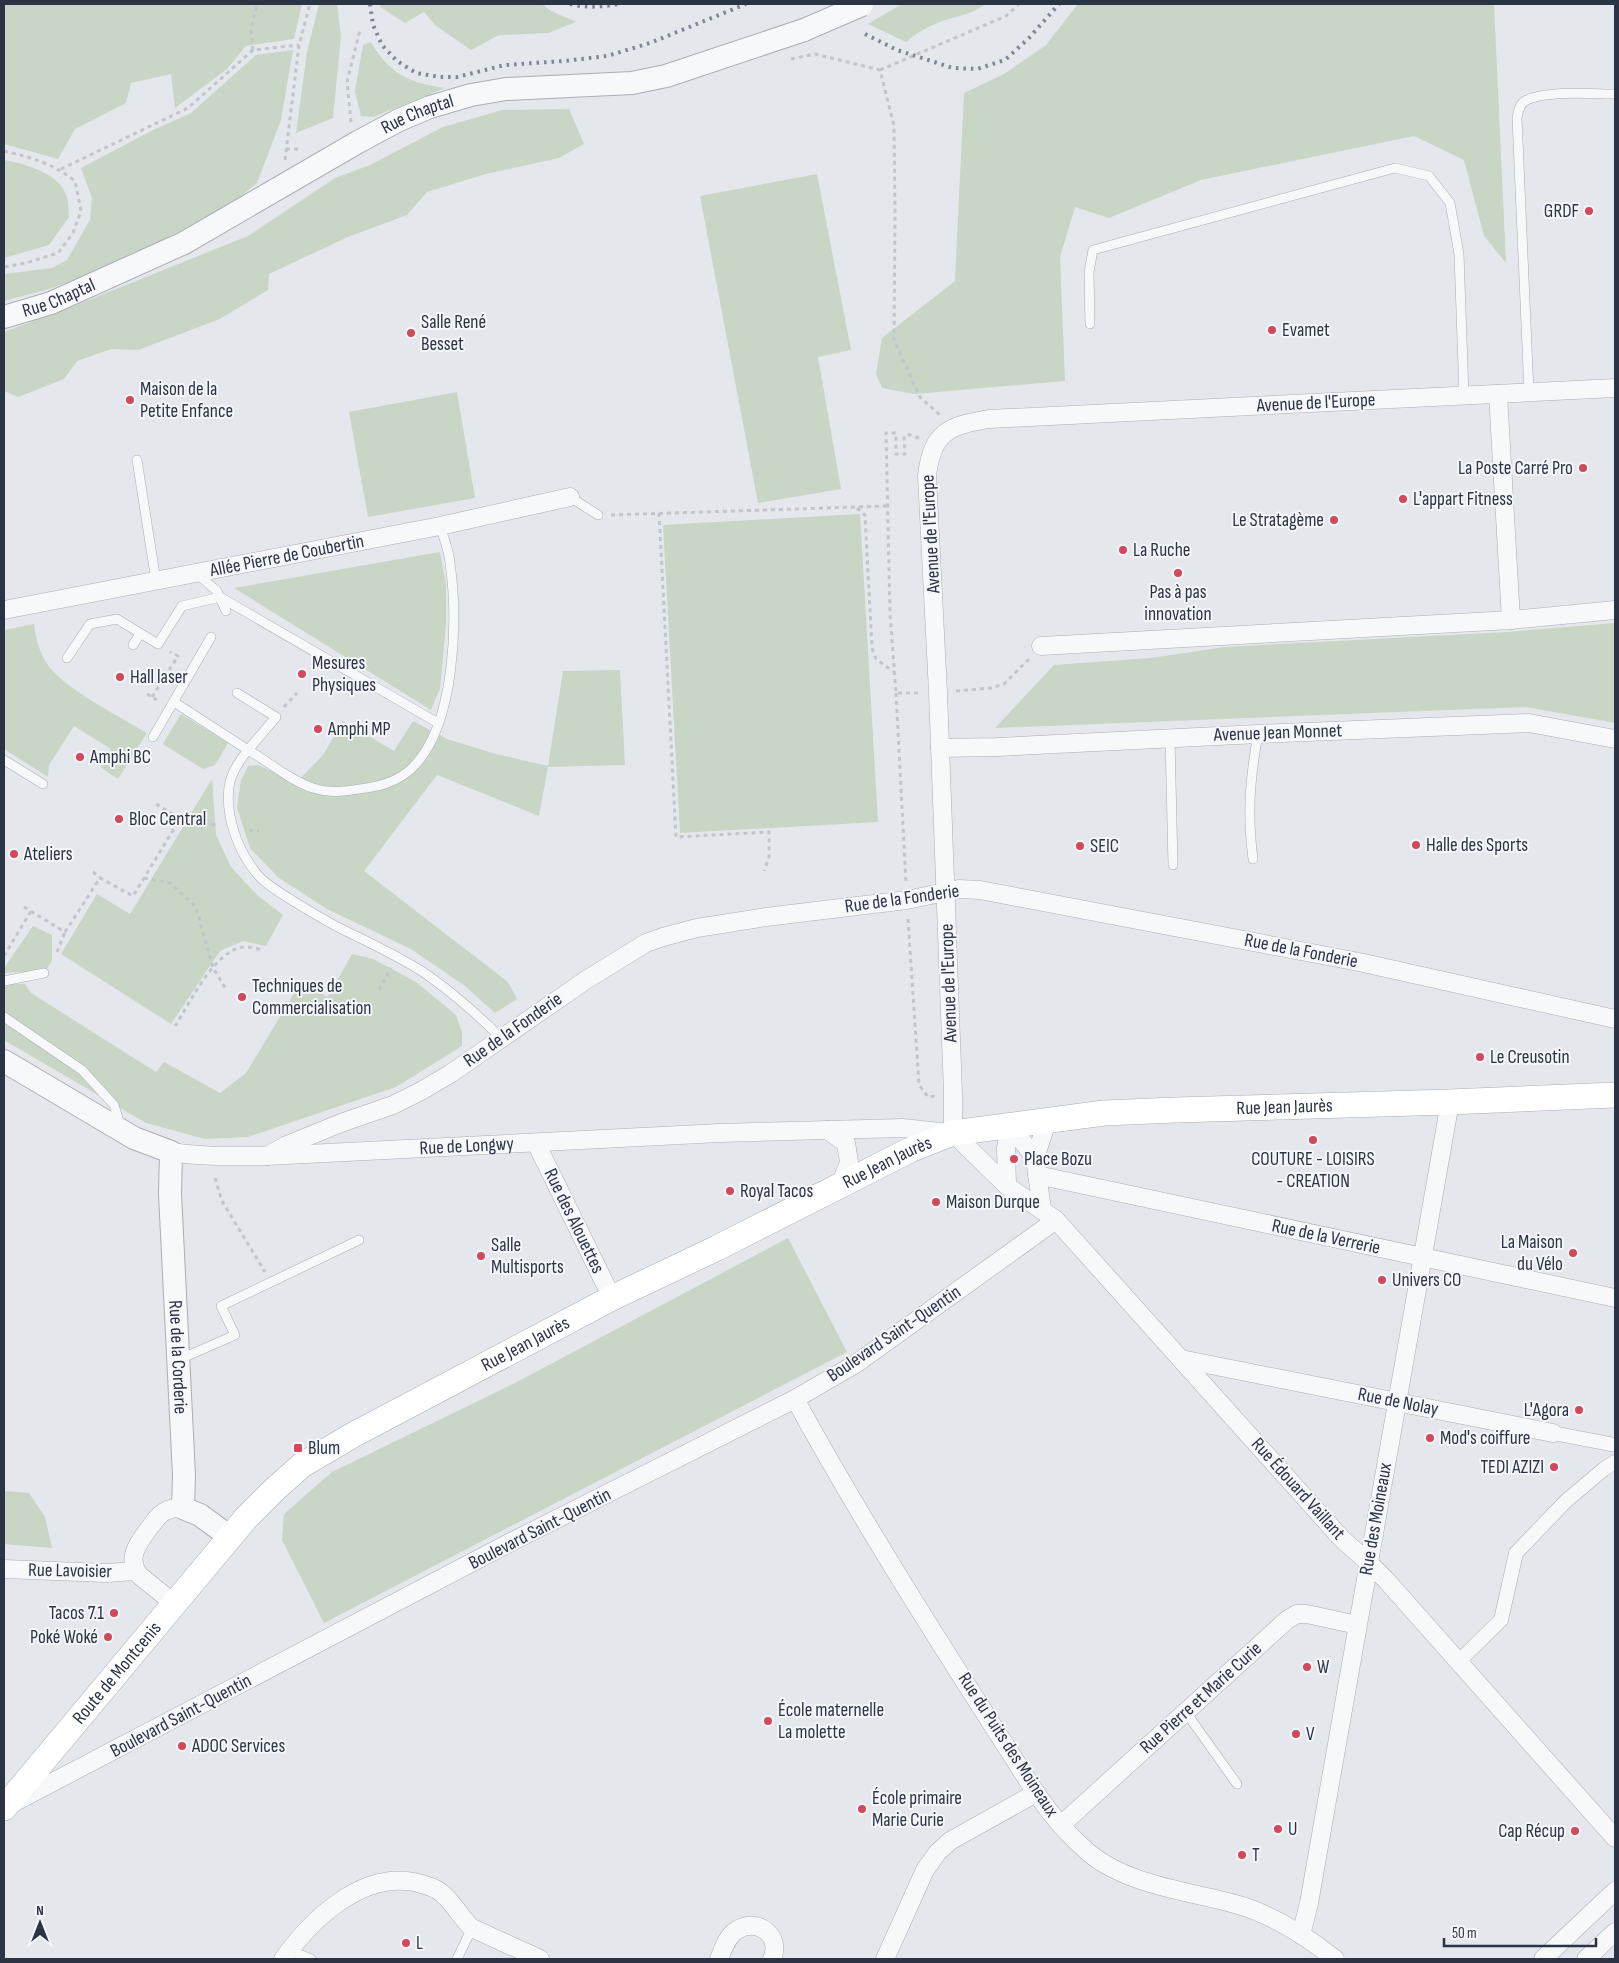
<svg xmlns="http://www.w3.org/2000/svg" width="1619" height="1963" font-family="'Sofia Sans Condensed',sans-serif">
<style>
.green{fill:#c9d6c5}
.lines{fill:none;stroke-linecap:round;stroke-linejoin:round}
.service-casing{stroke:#a9aeb7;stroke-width:10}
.pedestrian-casing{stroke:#a9aeb7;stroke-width:15}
.minor-casing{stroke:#a9aeb7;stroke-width:19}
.tertiary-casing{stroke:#a9aeb7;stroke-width:24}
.secondary-casing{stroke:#a9aeb7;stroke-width:26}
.path{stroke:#c2c5cb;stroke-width:3;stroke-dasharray:4 4;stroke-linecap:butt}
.service{stroke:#f7f8fa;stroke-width:9}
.pedestrian{stroke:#f7f8fa;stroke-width:14}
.minor{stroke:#f7f8fa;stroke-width:18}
.tertiary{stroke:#f7f8fa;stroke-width:22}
.secondary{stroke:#fff;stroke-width:25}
.rail{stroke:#7d8696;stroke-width:4;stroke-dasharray:2.5 5;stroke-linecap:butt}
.tertiary-bridge-casing{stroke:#a9aeb7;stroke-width:24;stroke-linecap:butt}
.tertiary-bridge{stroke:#f7f8fa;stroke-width:22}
.poi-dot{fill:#d1495b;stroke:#f4f6f9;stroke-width:2}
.labels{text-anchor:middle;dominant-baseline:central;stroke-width:4;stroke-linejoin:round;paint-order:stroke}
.street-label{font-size:19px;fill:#2b3445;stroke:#f4f6f9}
.poi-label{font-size:19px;fill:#2b3445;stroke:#f4f6f9;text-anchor:start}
</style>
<rect width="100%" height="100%" fill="#e4e7ec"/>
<g class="green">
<polygon points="4,4 302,4 294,39 246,46 227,69 175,108 171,74 131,83 126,103 75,129 58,159 4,144"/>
<polygon points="319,4 337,4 341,37 333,118 296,133 307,52"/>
<polygon points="380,4 542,4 551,11 576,22 548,33 499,35 471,50 436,26 424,12 405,23 380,7"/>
<path d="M902,4h83c-14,11 -24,11 -40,16 -14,5 -28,12 -39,22l-38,-18z"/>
<polygon points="1078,4 1494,4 1506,263 1484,236 1464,160 1414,136 1201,180 1109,218 1075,207 1060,257 1065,381 914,394 882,388 876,374 882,338 955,281 964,93 1004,74 1046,45"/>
<path d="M371,42c18,32 39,41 74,46l-72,29 -12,-1 -6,-25 8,-46z"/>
<polygon points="293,50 281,120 257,183 236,200 121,264 49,289 4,301 4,274 52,268 67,260 90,220 92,198 81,168 151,131 191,113 256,55"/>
<polygon points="569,109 584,144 559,158 486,174 427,192 407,215 348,237 269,274 268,290 220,319 138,350 111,349 77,361 64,379 18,397 4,391 4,332 76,305 248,236 335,178 370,165 443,127 502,110"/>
<path d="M4,160c21,4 56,13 63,37 2,6 1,14 2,20l-20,28 -45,13z"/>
<polygon points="817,174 851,350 818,357 841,489 758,503 700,196"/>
<polygon points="457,392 475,498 368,517 349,412"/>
<polygon points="860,514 878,822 680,833 663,525"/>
<polygon points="440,552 446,585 446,623 440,689 431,710 234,588"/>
<polygon points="1615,623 1615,723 1526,707 995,728 1054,665 1151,658 1225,647 1507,632"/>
<path d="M34,624c2,16 6,31 16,44 19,23 70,49 97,65l-29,46 -18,-12 11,-18 -37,-23 -25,39 -1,12 -44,-28v-119z"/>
<polygon points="620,670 625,765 548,767 539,816 437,775 364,871 508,982 517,999 495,1013 465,986 411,949 327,909 279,878 250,848 237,808 241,780 248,766 258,765 296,783 323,755 343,721 394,751 413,721 447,739 496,754 548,766 563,671"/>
<polygon points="181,714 228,743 215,765 203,769 163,744"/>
<polygon points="212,779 216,835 231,867 257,895 283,915 266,946 243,941 220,951 171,1024 61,954 97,894 130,914"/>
<polygon points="33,926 52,935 52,961 45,971 4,973 4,968"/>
<polygon points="352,954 373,959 416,982 456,1015 462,1032 462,1046 396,1087 248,1137 205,1139 146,1123 4,1040 4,984 25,984 31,993 156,1072 164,1062 220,1093 246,1073 301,982 328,997"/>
<polygon points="788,1238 847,1352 324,1623 282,1540 284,1514 332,1472 515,1383"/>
<polygon points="4,1491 29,1493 45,1517 52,1548 4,1544"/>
</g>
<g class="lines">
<defs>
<g id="service">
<polyline points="1090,324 1089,272 1093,250 1395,168 1429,176 1450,203 1459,254 1464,396"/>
<path d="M1529,393l-12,-275c1,-6 2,-13 8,-17 18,-11 68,-7 90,-7"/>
<polyline points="137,460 156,581"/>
<polyline points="570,497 598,515"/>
<path d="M440,526c4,12 9,25 10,37 8,57 6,164 -39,206 -12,11 -30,17 -45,19 -18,3 -35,6 -53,0 -20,-6 -46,-27 -65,-38 -18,22 -23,37 -18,66 4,21 14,42 27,58 9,11 24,19 36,27 21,13 41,25 63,35 24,12 48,23 70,38 27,19 52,41 75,64"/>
<polyline points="196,573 217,591 226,611"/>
<polyline points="133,645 140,634"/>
<polyline points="67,658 90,624 117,619 158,644 182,606 220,597 438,723"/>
<polyline points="174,702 248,750 276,717 237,693"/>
<polyline points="153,737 211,637"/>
<polyline points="1170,738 1173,865"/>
<polyline points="4,760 43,784"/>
<path d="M1253,859c-6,-46 -3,-80 5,-125"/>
<polyline points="4,981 44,973"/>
<polyline points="4,1017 82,1070 114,1105 120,1125"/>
<polyline points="178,1360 235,1335 221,1306 359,1240"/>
<polyline points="1185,1711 1237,1784"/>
<polyline points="289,1950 311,1959"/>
<polyline points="457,1959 472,1928"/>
</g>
<g id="pedestrian">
<polyline points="1553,1433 1615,1445"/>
<polyline points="1459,1661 1501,1620 1516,1553 1566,1501 1604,1469 1615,1462"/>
</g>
<g id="minor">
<polyline points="1498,394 1511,620 1615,610"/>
<polyline points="4,610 440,526 570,497"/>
<polyline points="1041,646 1511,620"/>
<polyline points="940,748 998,747 1258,734 1529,723 1615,739"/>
<polyline points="1010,1125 1035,1158 1042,1210"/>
<polyline points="827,1130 846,1143 849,1162 840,1186"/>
<path d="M953,1133v-39l-15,-402 -11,-216c5,-44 21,-50 62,-57l626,-31"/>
<polyline points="953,1133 1007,1186 1056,1220 1342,1539 1368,1562 1386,1580 1615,1838"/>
<polyline points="536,1143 612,1298"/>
<path id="s1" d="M171,1152c32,5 64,4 96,4l453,-23 183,-5 46,5"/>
<polyline points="267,1156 287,1145 341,1123 393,1105 421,1091 450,1074 586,980 646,943 663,937 697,928 766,917 907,900 959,889 980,890 1359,962 1615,1019"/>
<polyline points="1035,1158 1048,1119"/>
<polyline points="1037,1175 1615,1298"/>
<polyline points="1007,1186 1006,1148 1010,1125"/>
<polyline points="1181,1359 1553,1433"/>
<path d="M795,1399c74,135 158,265 241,394 15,22 33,43 53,60 38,32 100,38 146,51 37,10 71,32 100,55"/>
<polyline points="4,1569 106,1573 136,1571"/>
<path d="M175,1604l-35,-28c-15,-18 -1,-34 10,-49 4,-5 8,-12 14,-15 6,-4 12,-4 19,-4"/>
<polyline points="13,1803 509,1543 795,1399 857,1363 1056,1220"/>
<polyline points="1061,1825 1287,1620 1297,1614 1307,1614 1357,1625"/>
<polyline points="1301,1935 1309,1903 1450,1102"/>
<path d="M283,1959c29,-40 78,-87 131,-77 8,2 18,4 25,9 14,10 21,26 33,37l68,31"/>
<path d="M719,1959c4,-10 8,-23 18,-29 21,-13 45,6 35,29"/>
<polyline points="885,1959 925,1870 937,1853 950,1841 1036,1793"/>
<polyline points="1543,1959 1615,1891"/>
<polyline points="1586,1959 1615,1932"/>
</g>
<g id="tertiary">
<path id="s2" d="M4,317l47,-14 133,-60 174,-101 41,-22 31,-13 41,-12 35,-6 126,-6 34,-7 138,-46"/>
<path id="s3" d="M4,1061l130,77 37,14 -1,42 14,281 -1,33 17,7 30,22"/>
</g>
<g id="secondary">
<path id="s4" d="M4,1808l242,-290 28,-28 28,-25 51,-30 259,-137 105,-50 193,-98 43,-17 151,-20 72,-3 274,-8 165,-7"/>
</g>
</defs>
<use href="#service" class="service-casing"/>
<use href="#pedestrian" class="pedestrian-casing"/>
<use href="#minor" class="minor-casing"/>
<use href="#tertiary" class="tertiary-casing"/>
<use href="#secondary" class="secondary-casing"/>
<g class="path">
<polyline points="253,50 251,29 257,4"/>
<polyline points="791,59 815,54 880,70 894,126 895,214 894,340 920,397 940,415"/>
<polyline points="880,70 1006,16 1019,4"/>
<polyline points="351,122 347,82 360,30"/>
<polyline points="286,149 302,149"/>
<path d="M4,151c26,6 50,13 71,30l6,30 -8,22 -15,20 -32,10 -22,4"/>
<polyline points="285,160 299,45 310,4"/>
<polyline points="61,169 188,108 253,50 299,45"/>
<polyline points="919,438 907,434 904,438 905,454 896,454 896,433 886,433 890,614 896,693 920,693"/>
<polyline points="857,508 865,515 872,648 876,659 894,672"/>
<polyline points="659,513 676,837 769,832 769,857 764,871"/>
<polyline points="611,515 888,506"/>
<polyline points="956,691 991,688 1004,684 1029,659"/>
<polyline points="896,693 906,883"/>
<polyline points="147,694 157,700"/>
<polyline points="152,697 178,656 170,652"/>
<polyline points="284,707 297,693"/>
<polyline points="156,804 180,819"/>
<polyline points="249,830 259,831"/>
<polyline points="93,872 100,878"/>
<polyline points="144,878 170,883 196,907 213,968 226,989"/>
<polyline points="24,907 65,932 100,878 133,896 180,819 218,825"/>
<polyline points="908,919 919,1085 928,1097 935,1096"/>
<polyline points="57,952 65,932"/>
<polyline points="4,956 31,911"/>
<polyline points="379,990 391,968"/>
<path d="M175,1026c15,-23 39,-75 68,-79 6,-1 14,2 20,3"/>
<polyline points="215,1178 222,1201 265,1272"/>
</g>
<use href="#service" class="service"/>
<use href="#pedestrian" class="pedestrian"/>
<use href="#minor" class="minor"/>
<use href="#tertiary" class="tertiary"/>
<use href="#secondary" class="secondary"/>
<g class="rail">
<polyline points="370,4 373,25 382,45 397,61 416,73 440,77 457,77 505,65 564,61 607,56 650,43 746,4"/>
<path d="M570,4c17,4 31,3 48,0"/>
<polyline points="865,34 897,50 953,68 977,69 1005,60 1029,38 1059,4"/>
</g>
<defs>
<polyline id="tertiary-bridge" points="804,30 862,5"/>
</defs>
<use href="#tertiary-bridge" class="tertiary-bridge-casing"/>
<use href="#tertiary-bridge" class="tertiary-bridge"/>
</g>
<g class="poi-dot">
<circle cx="1589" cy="211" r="5"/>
<circle cx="1272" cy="330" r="5"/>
<circle cx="411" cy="333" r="5"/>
<circle cx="130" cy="400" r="5"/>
<circle cx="1583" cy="468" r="5"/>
<circle cx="1403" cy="499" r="5"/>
<circle cx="1334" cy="520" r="5"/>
<circle cx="1123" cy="550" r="5"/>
<circle cx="1178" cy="573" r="5"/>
<circle cx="302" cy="674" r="5"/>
<circle cx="120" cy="677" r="5"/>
<circle cx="318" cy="729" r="5"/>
<circle cx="80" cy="757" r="5"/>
<circle cx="119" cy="819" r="5"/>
<circle cx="1416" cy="845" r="5"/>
<circle cx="1080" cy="846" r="5"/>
<circle cx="14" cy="854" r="5"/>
<circle cx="242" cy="997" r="5"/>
<circle cx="1480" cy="1057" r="5"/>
<circle cx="1313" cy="1140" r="5"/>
<circle cx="1014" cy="1159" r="5"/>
<circle cx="730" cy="1191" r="5"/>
<circle cx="936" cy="1202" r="5"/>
<circle cx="1573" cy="1253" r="5"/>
<circle cx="481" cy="1256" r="5"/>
<circle cx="1382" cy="1280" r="5"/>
<circle cx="1579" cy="1410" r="5"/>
<circle cx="1430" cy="1438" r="5"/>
<rect x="293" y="1443" width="10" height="10" rx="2.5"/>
<circle cx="1554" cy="1467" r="5"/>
<circle cx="114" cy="1613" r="5"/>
<circle cx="108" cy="1637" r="5"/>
<circle cx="1307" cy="1667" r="5"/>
<circle cx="768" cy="1721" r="5"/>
<circle cx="1296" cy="1734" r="5"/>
<circle cx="182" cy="1746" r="5"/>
<circle cx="862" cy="1809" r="5"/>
<circle cx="1278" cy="1829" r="5"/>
<circle cx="1575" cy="1831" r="5"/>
<circle cx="1242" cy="1855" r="5"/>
<circle cx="406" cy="1943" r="5"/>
</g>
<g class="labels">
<g class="street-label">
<text stroke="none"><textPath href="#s2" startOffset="462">Rue Chaptal</textPath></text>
<text stroke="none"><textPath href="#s2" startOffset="58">Rue Chaptal</textPath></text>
<text transform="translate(1316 403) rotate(-3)">Avenue de l'Europe</text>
<text transform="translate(931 534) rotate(-93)">Avenue de l'Europe</text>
<text transform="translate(287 556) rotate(-11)">Allée Pierre de Coubertin</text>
<text transform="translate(1278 733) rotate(-2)">Avenue Jean Monnet</text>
<text transform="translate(902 899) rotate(-8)">Rue de la Fonderie</text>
<text transform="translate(1301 951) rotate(11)">Rue de la Fonderie</text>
<text transform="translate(949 983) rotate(-92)">Avenue de l'Europe</text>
<text transform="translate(513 1030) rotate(-35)">Rue de la Fonderie</text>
<text stroke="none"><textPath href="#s4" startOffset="1519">Rue Jean Jaurès</textPath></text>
<text stroke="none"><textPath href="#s1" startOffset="296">Rue de Longwy</textPath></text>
<text stroke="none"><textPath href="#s4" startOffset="1114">Rue Jean Jaurès</textPath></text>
<text transform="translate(574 1221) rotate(64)">Rue des Alouettes</text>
<text transform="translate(1326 1237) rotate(12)">Rue de la Verrerie</text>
<text transform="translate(894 1334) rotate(-34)">Boulevard Saint-Quentin</text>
<text stroke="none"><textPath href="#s4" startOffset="709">Rue Jean Jaurès</textPath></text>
<text stroke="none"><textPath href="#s3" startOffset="396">Rue de la Corderie</textPath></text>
<text transform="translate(1398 1402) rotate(11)">Rue de Nolay</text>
<text transform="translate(1298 1489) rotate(48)">Rue Édouard Vaillant</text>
<text transform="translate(1376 1519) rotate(-80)">Rue des Moineaux</text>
<text transform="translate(540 1529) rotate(-27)">Boulevard Saint-Quentin</text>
<text transform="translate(70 1571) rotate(1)">Rue Lavoisier</text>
<text stroke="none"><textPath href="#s4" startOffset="176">Route de Montcenis</textPath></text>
<text transform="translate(1201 1698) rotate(-42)">Rue Pierre et Marie Curie</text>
<text transform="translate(181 1716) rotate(-28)">Boulevard Saint-Quentin</text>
<text transform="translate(1008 1745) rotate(57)">Rue du Puits des Moineaux</text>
</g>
<g class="poi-label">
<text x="1579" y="211" text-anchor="end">GRDF</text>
<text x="421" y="322">Salle René<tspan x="421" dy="22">Besset</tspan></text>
<text x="1282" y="330">Evamet</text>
<text x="140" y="389">Maison de la<tspan x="140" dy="22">Petite Enfance</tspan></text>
<text x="1573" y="468" text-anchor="end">La Poste Carré Pro</text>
<text x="1413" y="499">L'appart Fitness</text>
<text x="1324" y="520" text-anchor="end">Le Stratagème</text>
<text x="1133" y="550">La Ruche</text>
<text x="1178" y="592" text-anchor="middle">Pas à pas<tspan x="1178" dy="22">innovation</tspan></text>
<text x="312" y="663">Mesures<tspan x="312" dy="22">Physiques</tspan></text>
<text x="130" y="677">Hall laser</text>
<text x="328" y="729">Amphi MP</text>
<text x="90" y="757">Amphi BC</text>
<text x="129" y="819">Bloc Central</text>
<text x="1426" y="845">Halle des Sports</text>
<text x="1090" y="846">SEIC</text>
<text x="24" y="854">Ateliers</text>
<text x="252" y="986">Techniques de<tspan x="252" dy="22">Commercialisation</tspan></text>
<text x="1490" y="1057">Le Creusotin</text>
<text x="1024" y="1159">Place Bozu</text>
<text x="1313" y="1159" text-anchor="middle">COUTURE - LOISIRS<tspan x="1313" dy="22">- CREATION</tspan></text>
<text x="740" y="1191">Royal Tacos</text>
<text x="946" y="1202">Maison Durque</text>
<text x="1563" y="1242" text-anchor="end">La Maison<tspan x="1563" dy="22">du Vélo</tspan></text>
<text x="491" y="1245">Salle<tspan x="491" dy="22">Multisports</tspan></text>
<text x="1392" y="1280">Univers CO</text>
<text x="1569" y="1410" text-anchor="end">L'Agora</text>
<text x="1440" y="1438">Mod's coiffure</text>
<text x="308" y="1448">Blum</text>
<text x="1544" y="1467" text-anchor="end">TEDI AZIZI</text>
<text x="104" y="1613" text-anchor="end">Tacos 7.1</text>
<text x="98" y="1637" text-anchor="end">Poké Woké</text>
<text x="1317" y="1667">W</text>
<text x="778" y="1710">École maternelle<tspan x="778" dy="22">La molette</tspan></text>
<text x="1306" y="1734">V</text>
<text x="192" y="1746">ADOC Services</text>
<text x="872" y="1798">École primaire<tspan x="872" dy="22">Marie Curie</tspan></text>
<text x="1288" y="1829">U</text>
<text x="1565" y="1831" text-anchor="end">Cap Récup</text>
<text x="1252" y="1855">T</text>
<text x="416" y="1943">L</text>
</g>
</g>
<rect width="1619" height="1963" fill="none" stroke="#2b3445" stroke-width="10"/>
<g transform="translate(40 1923)" stroke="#f4f6f9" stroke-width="4" paint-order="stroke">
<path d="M0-4L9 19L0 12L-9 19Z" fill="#2b3445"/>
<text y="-8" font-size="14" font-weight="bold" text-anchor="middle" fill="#2b3445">N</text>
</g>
<path d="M1444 1938v8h152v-8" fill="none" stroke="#2b3445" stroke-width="2.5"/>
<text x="1452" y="1938" font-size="15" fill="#2b3445" stroke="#f4f6f9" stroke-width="4" paint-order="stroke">50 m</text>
</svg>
